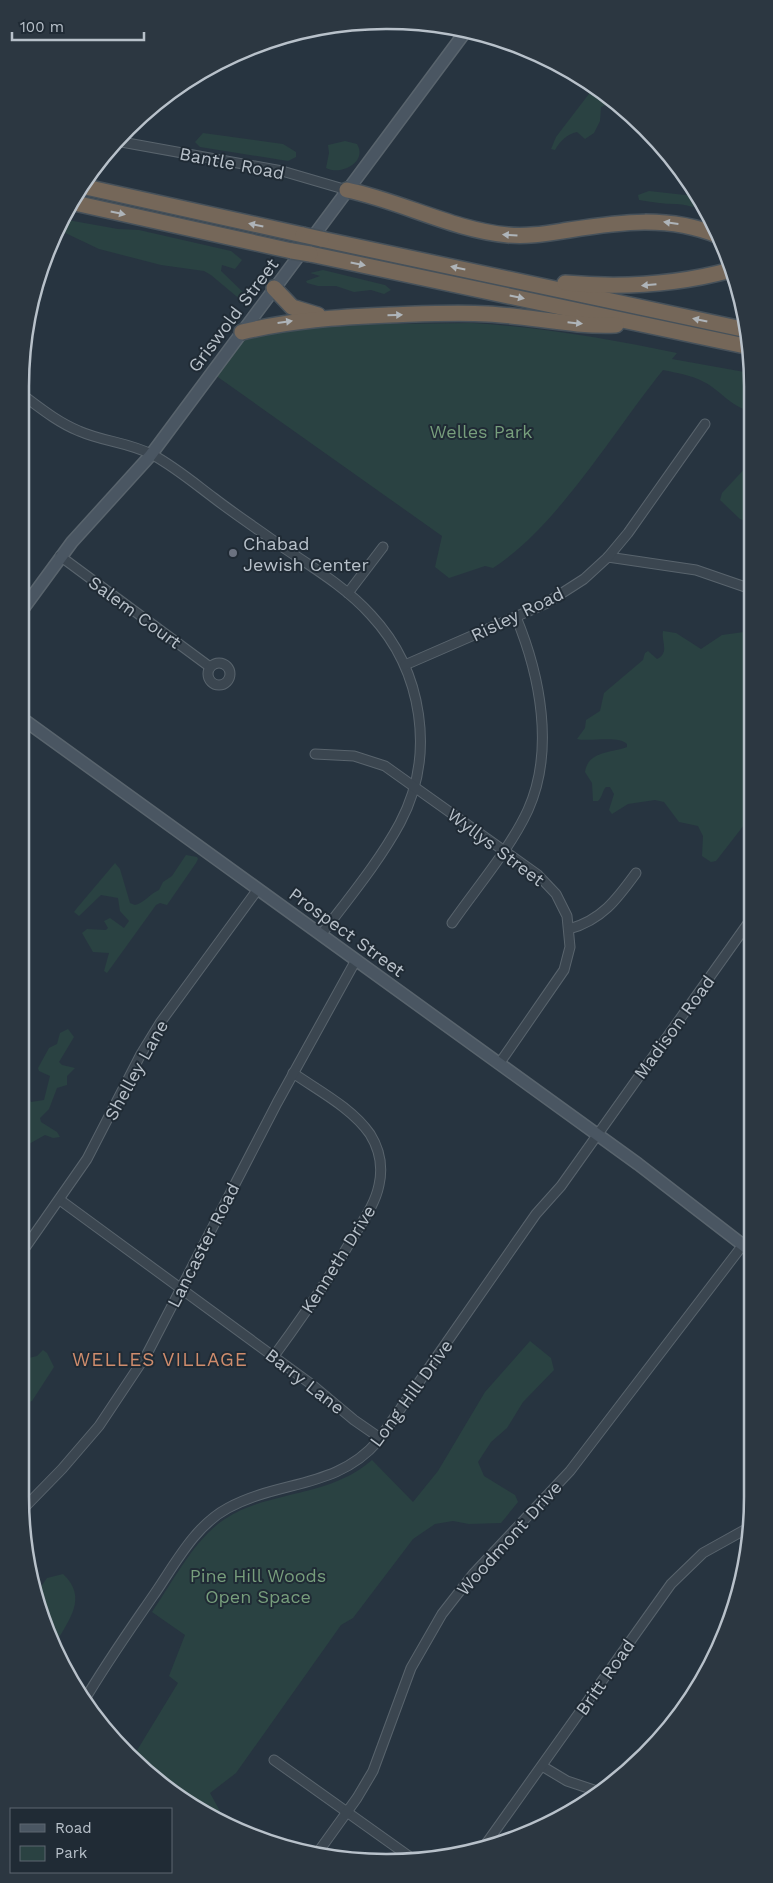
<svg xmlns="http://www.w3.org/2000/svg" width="773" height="1883" font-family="'Work Sans',sans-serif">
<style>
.green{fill:#2a4242}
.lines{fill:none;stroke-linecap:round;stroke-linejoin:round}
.minor-casing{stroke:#59646d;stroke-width:11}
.secondary-casing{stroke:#59646d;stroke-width:14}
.motorway-casing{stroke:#46515a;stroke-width:18}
.minor{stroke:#3b4650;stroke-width:9}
.secondary{stroke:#4a5662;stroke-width:11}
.motorway{stroke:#756759;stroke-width:15}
.motorway-bridge-casing{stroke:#46515a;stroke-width:18;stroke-linecap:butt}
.motorway-bridge{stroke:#756759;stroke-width:15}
.oneway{fill:#aeb4b9}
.worship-dot{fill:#6b7280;stroke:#202b35;stroke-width:2}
.labels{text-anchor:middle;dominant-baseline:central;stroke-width:4;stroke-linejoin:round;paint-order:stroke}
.street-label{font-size:18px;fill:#b8c1ca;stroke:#202b35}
.park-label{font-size:18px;fill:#779e7c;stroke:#202b35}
.poi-label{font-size:18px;fill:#b8c1ca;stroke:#202b35;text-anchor:start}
.neighbourhood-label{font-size:19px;letter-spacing:1px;fill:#d08d6d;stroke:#202b35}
.rim{fill:none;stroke:#b8c1ca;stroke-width:2.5}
</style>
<rect width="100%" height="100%" fill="#273440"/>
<g class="green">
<path d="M595,86l19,16 -13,5 -1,14 -6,12 -9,6 -8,-7c-10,2 -17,9 -22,18l-4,-1 5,-12z"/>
<polygon points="203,133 283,144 296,152 296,157 288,161 200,147 195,142"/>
<path d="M345,141l12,3c11,18 -16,32 -31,24l3,-15 -1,-8z"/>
<path d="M649,191l45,5 7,11c-9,1 -16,-3 -25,-3 -13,0 -24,-2 -37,-4l-1,-5z"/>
<polygon points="62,219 118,229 139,230 231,251 242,260 235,269 222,265 221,271 247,296 246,301 242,301 211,275 204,271 161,265 99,249 57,229"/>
<polygon points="323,270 385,285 391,290 384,294 371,290 354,292 336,286 318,286 307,283 306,281 320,276 310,273"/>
<path d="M472,323c69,4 137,16 205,30l-5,6 78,14v38c-20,-5 -30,-21 -46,-29 -13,-7 -27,-9 -41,-12 -50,62 -105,156 -170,198l-8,-2 -36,12 -14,-11 7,-31 -227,-161 30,-40 63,-10z"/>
<polygon points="750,463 750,523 740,519 720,500 722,493"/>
<path d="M663,631l13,2 25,16 21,-14 29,-4v22l-7,8 1,5 6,3v147l-35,45 -5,1 -9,-6 1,-20 -5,-10 -19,-4 -15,-20 -9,-2 -27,4 -16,10 -3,-4 5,-16 -4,-7h-4c-4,4 -3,9 -8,14h-5l-1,-18 -7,-11c3,-21 26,-19 42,-25v-3c-8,-9 -37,-2 -50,-5l8,-11 1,-8 14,-9 4,-18 39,-33 2,-7 3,-2 9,8c13,-6 4,-18 6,-28z"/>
<path d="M186,855l11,2 1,2 -2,4 -29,42 -7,-2 -4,2 -49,68 -3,-2 5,-18 -16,-1 -11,-19 5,-4 19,1 2,-2 -4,-7 6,-3 14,10 5,-7 -9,-10 -2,-13 -17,-3 -22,21 -5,-4 3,-4 38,-45 5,6 10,34 5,2c9,-2 16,-12 24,-15l4,-8 9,-6z"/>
<polygon points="68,1029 74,1037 59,1062 62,1065 75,1068 67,1076 67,1085 57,1088 49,1109 40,1118 41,1122 57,1132 60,1137 53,1138 45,1135 20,1149 20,1095 24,1093 31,1102 44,1100 50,1076 39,1071 38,1068 49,1048 57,1044 60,1033"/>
<path d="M530,1341l21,17 3,12 -31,32 -16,26 -16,14 -13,20 6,14 31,19 3,7 -17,21 -32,1 -16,-3 -18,3 -22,15 -60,79 -12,7 -105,148 -26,20 11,20 19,10 -2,7 -34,-16 -71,-57 45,-74 -9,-7 16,-41 -33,-23c20,-29 43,-74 73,-93 44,-29 104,-21 147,-59l41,42 25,-31 47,-79z"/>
<polygon points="43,1350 47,1353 54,1367 32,1401 20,1405 20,1360 37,1356"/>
<path d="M63,1574c26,24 5,47 -9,72l-14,-31 -4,-21 11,-16z"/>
</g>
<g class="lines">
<defs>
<g id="minor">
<polyline points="116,141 282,171 347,190"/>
<path d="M20,393c19,14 37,29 59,38 25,11 49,11 74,24 22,12 41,28 61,43 22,17 45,32 67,48 31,21 65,41 90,69 52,56 65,140 29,208 -21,39 -52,76 -79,112"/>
<polyline points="60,556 210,667"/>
<polyline points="608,557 696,570 751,589"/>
<polyline points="348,593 383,547"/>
<circle cx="219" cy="674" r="11"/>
<polyline points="405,665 545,604 584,579 608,557 628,533 705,424"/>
<polyline points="315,754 354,756 385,766 538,875 556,894 567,916 570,947 564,970 499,1064"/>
<path d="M452,923c25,-36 58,-74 76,-113 27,-60 12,-135 -12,-193"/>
<path d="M569,929c33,-9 48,-30 67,-56"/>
<polyline points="60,1200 311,1384 354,1420 380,1438"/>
<polyline points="20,1255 87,1159 141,1054 160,1023 258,889"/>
<path d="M274,1356c28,-38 54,-76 78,-117 10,-17 23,-34 27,-54 4,-18 1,-35 -9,-51 -18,-26 -51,-43 -77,-61"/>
<polyline points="22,1510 62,1469 99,1426 147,1354 277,1103 356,960"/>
<path d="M84,1701c21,-36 45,-70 69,-105 21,-30 41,-70 75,-88 51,-28 109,-19 150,-67l158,-227 25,-28 190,-267"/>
<polyline points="274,1760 410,1857"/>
<polyline points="542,1766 567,1781 600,1792"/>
<polyline points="483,1848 671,1584 703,1553 748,1528"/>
<polyline points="316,1855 357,1798 373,1771 411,1668 442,1614 474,1573 570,1471 752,1233"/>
</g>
<g id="secondary">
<polyline points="20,613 72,542 150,456 466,31"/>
<polyline points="20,717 638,1164 752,1252"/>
</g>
<g id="motorway">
<polyline points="81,186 303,235"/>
<path d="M347,190c54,11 106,40 161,45 21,2 41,-2 61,-5 51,-8 100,-15 150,6"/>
<polyline points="70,202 292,251"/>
<polyline points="321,239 747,330"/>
<polyline points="310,254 750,347"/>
<path d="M565,283c56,5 111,2 166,-13"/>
<polyline points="274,288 292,307 318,315"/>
<path d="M242,332c49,-12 97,-15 147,-17 33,-1 66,-3 99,-1 42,2 85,13 128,11"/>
</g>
</defs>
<use href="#minor" class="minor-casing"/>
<use href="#secondary" class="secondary-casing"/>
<use href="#motorway" class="motorway-casing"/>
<use href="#minor" class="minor"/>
<use href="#secondary" class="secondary"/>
<use href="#motorway" class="motorway"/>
<defs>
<g id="motorway-bridge">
<polyline points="303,235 321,239"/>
<polyline points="292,251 310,254"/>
</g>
</defs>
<use href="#motorway-bridge" class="motorway-bridge-casing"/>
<use href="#motorway-bridge" class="motorway-bridge"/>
</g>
<defs><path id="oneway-solid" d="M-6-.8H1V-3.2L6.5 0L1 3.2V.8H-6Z" transform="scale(1.25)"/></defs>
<g class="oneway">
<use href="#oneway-solid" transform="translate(118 213) rotate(12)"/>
<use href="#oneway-solid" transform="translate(671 223) rotate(-172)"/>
<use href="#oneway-solid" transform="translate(256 225) rotate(-168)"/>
<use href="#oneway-solid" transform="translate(510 235) rotate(-176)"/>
<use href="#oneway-solid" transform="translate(358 264) rotate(11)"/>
<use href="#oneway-solid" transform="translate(458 268) rotate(-168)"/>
<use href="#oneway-solid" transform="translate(649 285) rotate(175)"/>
<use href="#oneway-solid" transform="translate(517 297) rotate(12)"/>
<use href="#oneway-solid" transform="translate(395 315) rotate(-2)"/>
<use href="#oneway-solid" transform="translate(700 320) rotate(-168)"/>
<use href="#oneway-solid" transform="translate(285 322) rotate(-8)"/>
<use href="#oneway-solid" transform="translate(575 323) rotate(6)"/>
</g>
<circle class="worship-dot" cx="233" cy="553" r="5"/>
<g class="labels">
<g class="street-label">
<text transform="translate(232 163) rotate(11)">Bantle Road</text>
<text transform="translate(233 315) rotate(-53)">Griswold Street</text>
<text transform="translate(135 612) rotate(36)">Salem Court</text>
<text transform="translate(517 614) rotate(-26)">Risley Road</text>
<text transform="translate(496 847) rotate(37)">Wyllys Street</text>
<text transform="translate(347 932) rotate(36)">Prospect Street</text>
<text transform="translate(674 1027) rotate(-54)">Madison Road</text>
<text transform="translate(136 1070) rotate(-61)">Shelley Lane</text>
<text transform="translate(203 1245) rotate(-63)">Lancaster Road</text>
<text transform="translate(338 1259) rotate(-58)">Kenneth Drive</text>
<text transform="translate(305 1381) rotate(38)">Barry Lane</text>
<text transform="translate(411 1393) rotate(-54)">Long Hill Drive</text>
<text transform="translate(509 1538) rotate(-48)">Woodmont Drive</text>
<text transform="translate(605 1677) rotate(-55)">Britt Road</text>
</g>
<g class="park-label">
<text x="481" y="431">Welles Park</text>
<text x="258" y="1575">Pine Hill Woods<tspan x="258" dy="21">Open Space</tspan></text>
</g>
<g class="poi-label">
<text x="243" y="543">Chabad<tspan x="243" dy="21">Jewish Center</tspan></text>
</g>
<g class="neighbourhood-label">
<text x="160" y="1359">WELLES VILLAGE</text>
</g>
</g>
<path d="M0 0H773V1883H0ZM386 29H387A357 357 0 0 1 744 386V1497A357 357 0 0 1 387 1854H386A357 357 0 0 1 29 1497V386A357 357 0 0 1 386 29Z" fill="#2c3741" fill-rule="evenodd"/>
<path class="rim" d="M386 29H387A357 357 0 0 1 744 386V1497A357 357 0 0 1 387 1854H386A357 357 0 0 1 29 1497V386A357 357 0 0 1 386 29Z"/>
<rect x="10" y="1808" width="162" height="65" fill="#202b35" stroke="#5d6771"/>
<rect x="20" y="1824" width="25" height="8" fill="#4a5662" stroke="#5d6771"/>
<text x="55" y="1833" font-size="15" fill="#b8c1ca">Road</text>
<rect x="20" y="1846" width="25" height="15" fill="#2a4242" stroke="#5d6771"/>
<text x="55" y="1858" font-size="15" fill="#b8c1ca">Park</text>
<path d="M12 32v8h132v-8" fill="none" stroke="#b8c1ca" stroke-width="2.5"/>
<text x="20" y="32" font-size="15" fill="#b8c1ca" stroke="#202b35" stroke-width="4" paint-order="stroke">100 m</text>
</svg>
